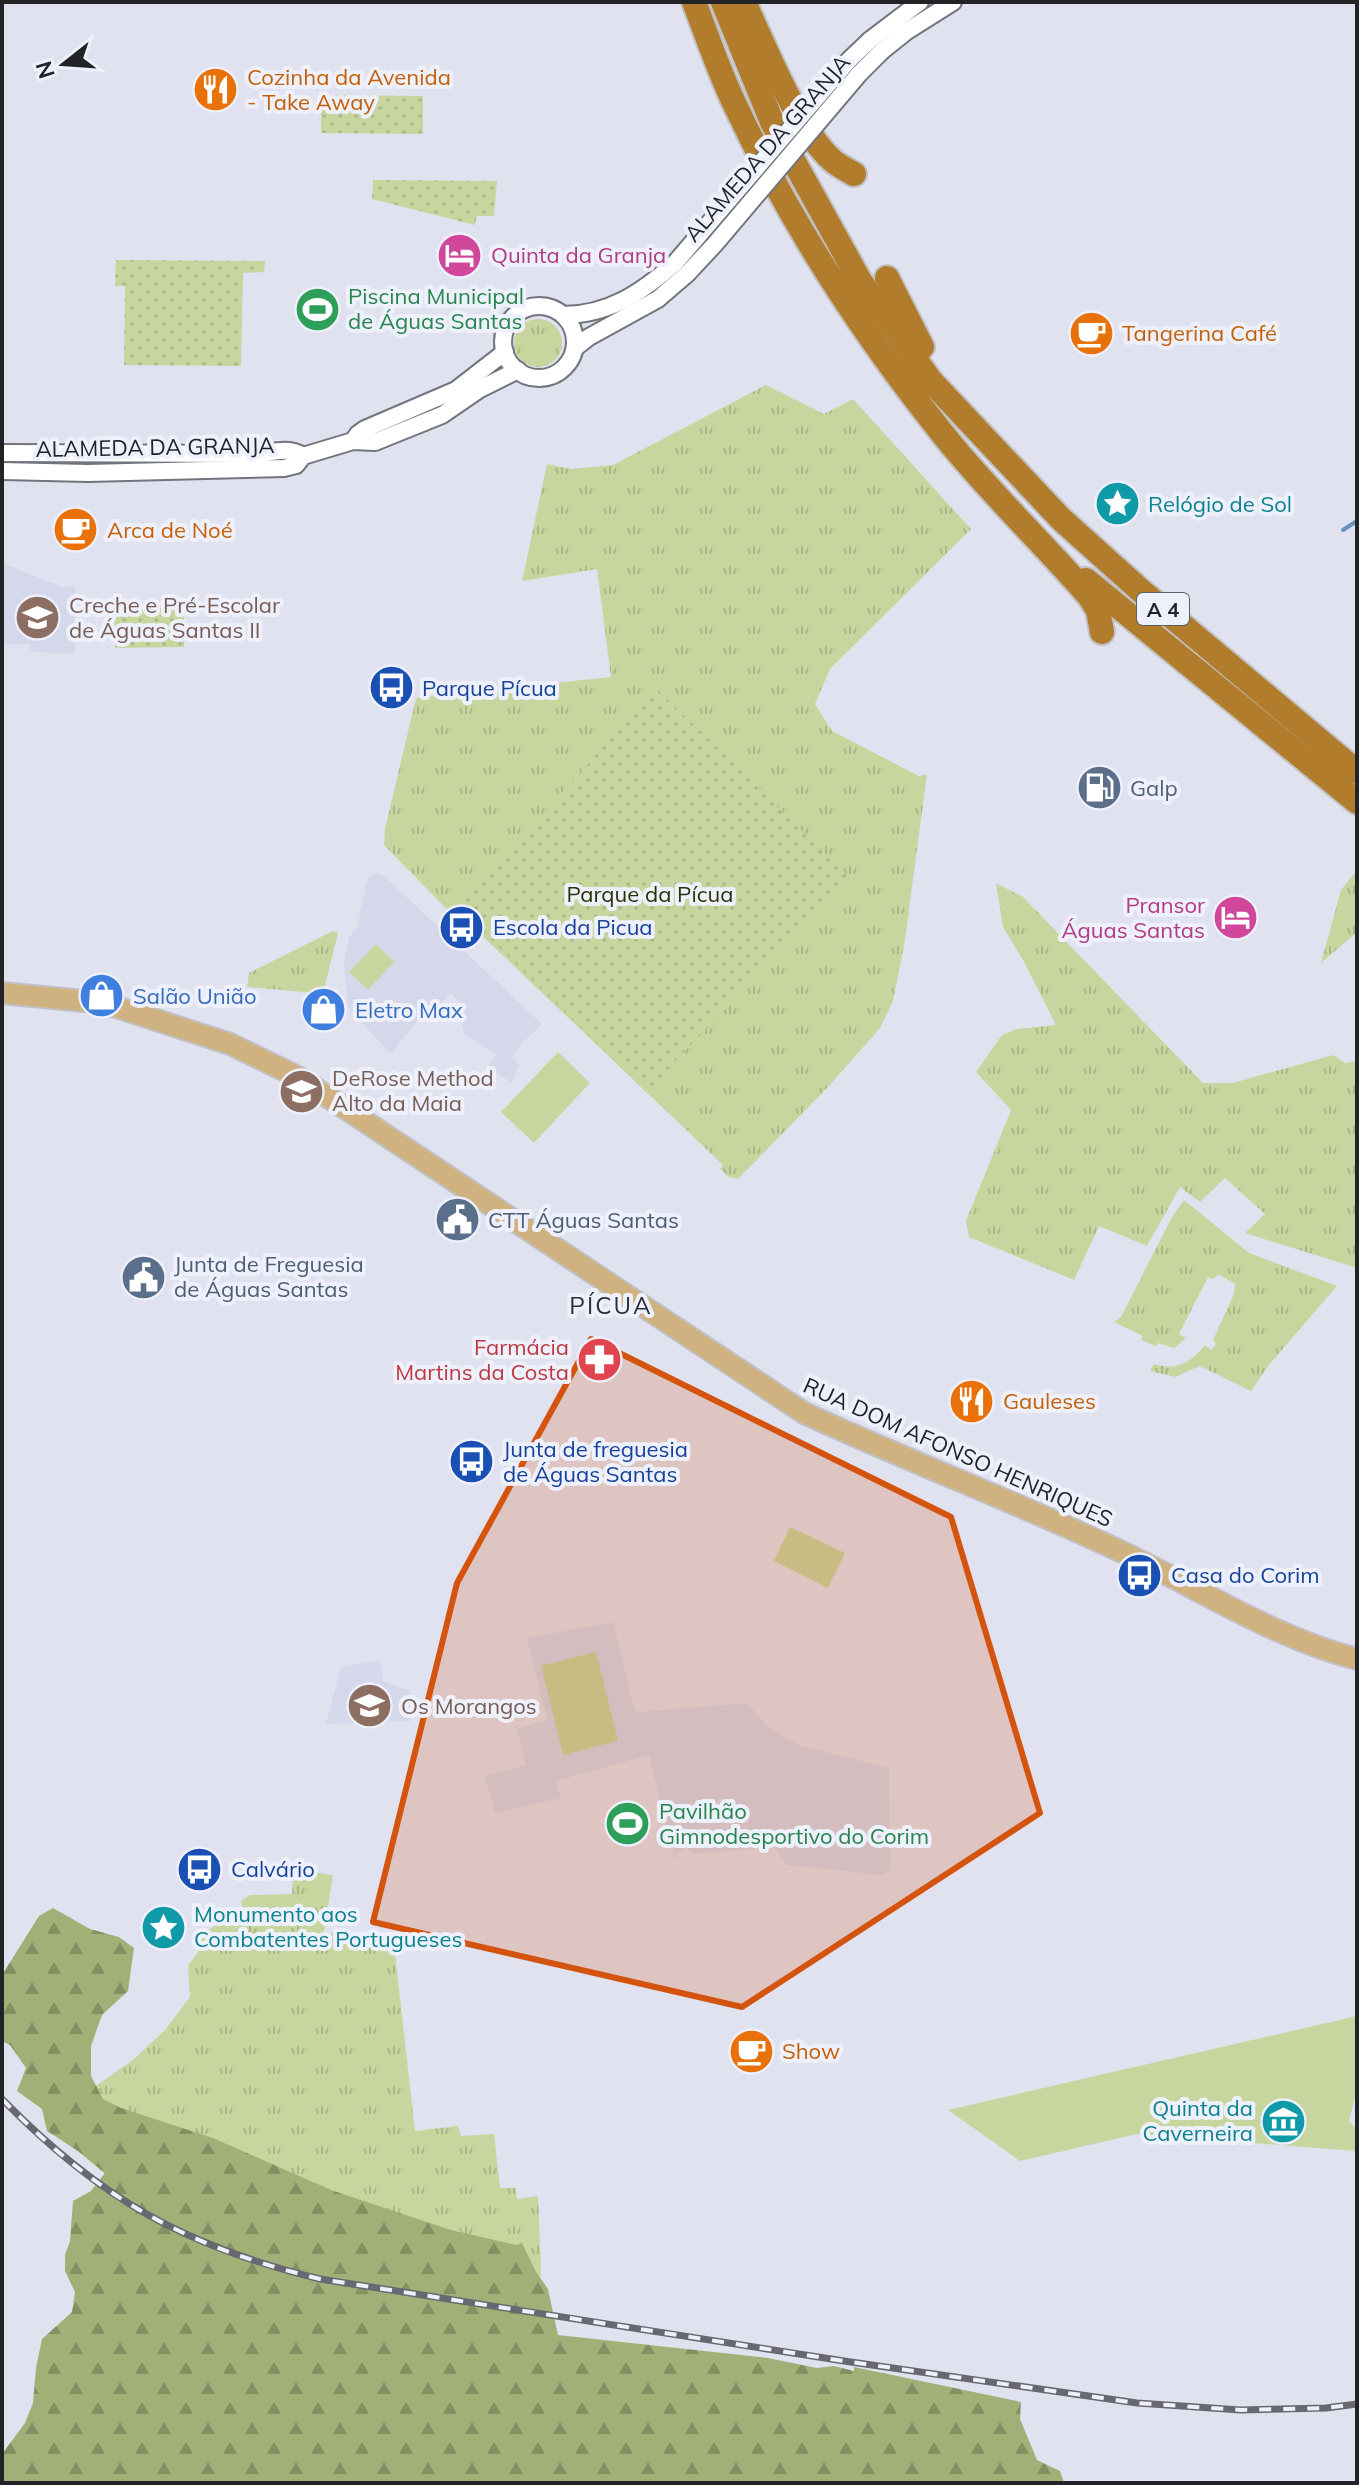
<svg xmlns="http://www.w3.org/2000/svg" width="1359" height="2485" font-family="Mulish,sans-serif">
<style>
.built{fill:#d5d7eb}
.grass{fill:url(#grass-tufts)}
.forest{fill:url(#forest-firs)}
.park{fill:#c7d69f}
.garden{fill:url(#garden-dots)}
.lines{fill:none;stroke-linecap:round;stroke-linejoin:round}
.stream{stroke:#6792bb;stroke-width:4}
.minor-casing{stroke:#72747e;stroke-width:20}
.major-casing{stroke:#c1c1c3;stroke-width:24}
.highway-casing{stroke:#c1c1c3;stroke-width:28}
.minor{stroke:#fff;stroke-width:16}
.major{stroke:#d0b180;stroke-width:20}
.highway{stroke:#b17d2c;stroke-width:24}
.rail-casing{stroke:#686970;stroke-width:7}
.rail{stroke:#eef0fc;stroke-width:4;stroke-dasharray:12;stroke-linecap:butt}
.minor-bridge-casing{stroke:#72747e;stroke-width:20;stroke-linecap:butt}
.minor-bridge{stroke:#fff;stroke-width:16}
.marked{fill:#d4540f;fill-opacity:0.2;stroke:#d4540f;stroke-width:6;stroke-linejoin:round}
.labels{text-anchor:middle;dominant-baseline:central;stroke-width:8;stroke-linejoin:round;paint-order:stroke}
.shield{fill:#eef0fc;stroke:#5f6067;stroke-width:2}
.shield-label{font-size:20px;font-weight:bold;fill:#222327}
.food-label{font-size:22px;fill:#c56008;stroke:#eef0fc;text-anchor:start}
.street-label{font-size:22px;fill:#222327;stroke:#eef0fc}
.hotel-label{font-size:22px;fill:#b23c85;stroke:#eef0fc;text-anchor:start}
.leisure-label{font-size:22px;fill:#27864d;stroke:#eef0fc;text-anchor:start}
.culture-label{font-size:22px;fill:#0d838f;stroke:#eef0fc;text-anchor:start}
.education-label{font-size:22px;fill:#785e54;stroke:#eef0fc;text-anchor:start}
.transit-label{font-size:22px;fill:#164399;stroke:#eef0fc;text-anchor:start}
.service-label{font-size:22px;fill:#4e5e75;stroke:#eef0fc;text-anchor:start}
.park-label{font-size:22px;fill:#2b3307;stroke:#eef0fc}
.shop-label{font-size:22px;fill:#366cbe;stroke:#eef0fc;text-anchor:start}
.health-label{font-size:22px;fill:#be3a42;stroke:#eef0fc;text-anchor:end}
.neighbourhood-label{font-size:24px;letter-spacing:2px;fill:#2e2f38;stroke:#eef0fc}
</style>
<defs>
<pattern id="grass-tufts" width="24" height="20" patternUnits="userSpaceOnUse" patternTransform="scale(2)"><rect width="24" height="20" fill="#c7d69f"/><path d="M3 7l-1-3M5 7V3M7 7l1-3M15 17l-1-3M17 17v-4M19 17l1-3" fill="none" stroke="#abb789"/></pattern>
<pattern id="forest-firs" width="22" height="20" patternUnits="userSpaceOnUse" patternTransform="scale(2)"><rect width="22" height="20" fill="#a2b078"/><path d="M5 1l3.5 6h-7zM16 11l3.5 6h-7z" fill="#848f62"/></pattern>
<pattern id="garden-dots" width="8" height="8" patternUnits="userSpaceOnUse" patternTransform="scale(2)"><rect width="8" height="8" fill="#c7d69f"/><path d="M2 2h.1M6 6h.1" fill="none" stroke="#abb789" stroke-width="1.8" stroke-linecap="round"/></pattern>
</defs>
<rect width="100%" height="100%" fill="#e1e2ef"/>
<g class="built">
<polygon points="2,563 62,587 75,585 75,653 31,652 30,644 2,644"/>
<polygon points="376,873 383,875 542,1024 521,1044 512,1058 519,1064 512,1083 488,1067 496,1054 465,1035 462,1027 464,1008 451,993 437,1008 425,1012 390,1054 348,1007 344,962 349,937 357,928 367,882 370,876"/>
<polygon points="613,1622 635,1712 747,1703 768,1727 798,1745 889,1768 890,1871 883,1875 787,1865 774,1847 692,1854 686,1847 677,1853 675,1861 649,1755 556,1781 561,1798 495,1813 485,1776 526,1765 517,1729 547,1720 527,1638"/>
<polygon points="378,1661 381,1666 383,1681 410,1691 411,1721 326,1724 340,1670 345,1666"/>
</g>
<g class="grass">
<circle cx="538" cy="343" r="24"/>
<polygon points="766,385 824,414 853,399 971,529 830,669 815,704 832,731 919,776 927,774 905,940 893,1001 880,1028 828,1087 738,1179 729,1177 720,1169 723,1165 475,929 470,933 384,845 385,829 416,698 611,677 597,569 522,581 547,464 571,469 613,465"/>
<polygon points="1357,870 1357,932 1321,963 1341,890"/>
<polygon points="996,883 1023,897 1203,1083 1233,1083 1333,1055 1345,1063 1357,1061 1357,1268 1245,1233 1265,1214 1225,1178 1200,1202 1180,1187 1147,1246 1099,1226 1074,1280 969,1237 966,1221 1011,1110 976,1072 1002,1035 1017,1029 1056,1025 1023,960 1003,927"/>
<polygon points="333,931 338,933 324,989 315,993 247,987 249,973"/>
<path d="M1184,1200l65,53 88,33 -69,80 -17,25 -51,-25 -25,11 -25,-6 4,-7c22,7 37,-1 51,-19l6,5 5,-6 -3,-4 21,-46 1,-10 -17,-10 -4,5 -6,-2 -29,57 7,4 -12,10 -16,-5 -2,3 -15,-6 2,-4 -29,-14 7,-5 51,-100z"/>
<polygon points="293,1870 333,1875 324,1932 394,1945 415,2131 458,2126 461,2136 494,2134 500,2188 516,2188 517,2199 538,2196 541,2266 539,2298 127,2188 100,2170 44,2122 133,2060 165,2030 190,1997 188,1965 197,1954 205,1932 243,1909 241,1901 250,1895 292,1894"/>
</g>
<polygon class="forest" points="53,1908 90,1929 119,1937 134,1948 128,1991 102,2015 91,2046 91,2076 103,2099 121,2108 213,2138 331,2190 451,2230 516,2245 522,2243 536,2272 548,2289 558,2335 768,2358 817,2368 834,2366 854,2371 854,2367 1021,2402 1020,2419 1037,2460 1060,2471 1064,2483 2,2483 2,2454 25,2423 33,2403 36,2368 42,2339 72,2312 75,2292 65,2271 65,2255 70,2241 73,2201 91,2191 105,2173 78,2151 47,2131 42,2109 17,2091 26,2068 10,2045 2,2041 2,1975 39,1916"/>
<g class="park">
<polygon points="376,944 394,962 368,990 349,972"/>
<polygon points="558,1052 590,1083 534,1143 501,1112"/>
<polygon points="790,1527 845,1553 828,1588 774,1561"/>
<polygon points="596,1652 618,1741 563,1755 541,1666"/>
<polygon points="1357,2016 1357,2089 1349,2121 1357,2130 1357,2151 1137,2134 1020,2161 948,2110"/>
</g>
<g class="garden">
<polygon points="321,95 423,96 423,134 321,133"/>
<polygon points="373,180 497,181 494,216 477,216 475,225 372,199"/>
<polygon points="116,260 265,261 264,272 243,273 241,366 124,365 125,286 115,286"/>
<polygon points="184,607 184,647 115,648 114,608"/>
<polygon points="657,689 850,878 646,1092 457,906"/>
<circle cx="164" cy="1925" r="18"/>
</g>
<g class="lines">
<polyline class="stream" points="1343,530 1357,521"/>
<defs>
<g id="minor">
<polyline points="870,40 920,2"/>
<polyline points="882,51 907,31 953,2"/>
<circle cx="539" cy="342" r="36"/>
<path d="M563,315c46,0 79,-23 112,-52"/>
<polyline points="575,348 589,337 658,299 687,274"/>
<polyline points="353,441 358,434 365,429 456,390 505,352"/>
<path d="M2,453l257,1c15,-2 30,-7 44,2"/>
<polyline points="2,471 88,473 284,468 296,465 303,456 353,441 375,442 442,415 480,389 518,370"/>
</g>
<path id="major" d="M2,993l102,10 126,41 68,33 506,336c104,48 212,89 316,138 79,37 152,86 237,108"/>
<g id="highway">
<path d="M694,2c14,36 26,73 43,107 55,116 125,224 205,324 45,57 99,108 147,163l9,14 4,22"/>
<polyline points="723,2 772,122 860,281 930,380 1061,519 1140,590 1357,772"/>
<path d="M744,2c20,43 54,129 89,159 6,5 14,9 21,13"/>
<polyline points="887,278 922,347"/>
<polyline points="1086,580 1357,802"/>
</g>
</defs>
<use href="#minor" class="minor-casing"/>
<use href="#major" class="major-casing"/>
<use href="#highway" class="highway-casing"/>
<use href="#minor" class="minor"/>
<use href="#major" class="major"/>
<use href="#highway" class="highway"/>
<defs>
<path id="rail" d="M2,2099c98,100 182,147 318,180l524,82 293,42 104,7 85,-2 31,-4"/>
</defs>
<use href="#rail" class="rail-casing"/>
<use href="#rail" class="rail"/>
<defs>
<g id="minor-bridge">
<polyline points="675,263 849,60 870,40"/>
<polyline points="687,274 715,244 859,74 882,51"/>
</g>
</defs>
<use href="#minor-bridge" class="minor-bridge-casing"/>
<use href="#minor-bridge" class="minor-bridge"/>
</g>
<path class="marked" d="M591,1339l360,178 89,296 -298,194 -369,-85 84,-339z"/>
<defs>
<symbol id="restaurant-disc" viewBox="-11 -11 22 22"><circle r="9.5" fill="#e8710a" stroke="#eef0fc"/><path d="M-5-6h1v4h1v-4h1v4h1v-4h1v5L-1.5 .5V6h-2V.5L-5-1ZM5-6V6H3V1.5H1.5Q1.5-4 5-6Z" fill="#fff"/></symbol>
<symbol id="hotel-disc" viewBox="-11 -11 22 22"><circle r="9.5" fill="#d1479c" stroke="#eef0fc"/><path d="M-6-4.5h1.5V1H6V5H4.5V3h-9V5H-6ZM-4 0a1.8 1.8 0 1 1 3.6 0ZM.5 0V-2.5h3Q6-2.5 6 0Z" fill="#fff"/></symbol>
<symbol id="stadium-disc" viewBox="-11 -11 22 22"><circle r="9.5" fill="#2e9e5b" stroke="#eef0fc"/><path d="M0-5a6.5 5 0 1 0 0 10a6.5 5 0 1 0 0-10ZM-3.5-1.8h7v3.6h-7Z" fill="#fff"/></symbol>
<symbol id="cafe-disc" viewBox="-11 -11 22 22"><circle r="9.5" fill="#e8710a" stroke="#eef0fc"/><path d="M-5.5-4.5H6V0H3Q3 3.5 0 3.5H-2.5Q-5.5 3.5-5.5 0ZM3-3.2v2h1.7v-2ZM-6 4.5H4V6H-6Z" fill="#fff"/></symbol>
<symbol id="sight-disc" viewBox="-11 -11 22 22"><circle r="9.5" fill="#0f9aa8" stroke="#eef0fc"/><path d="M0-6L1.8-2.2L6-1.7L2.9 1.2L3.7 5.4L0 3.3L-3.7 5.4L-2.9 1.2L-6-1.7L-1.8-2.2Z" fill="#fff"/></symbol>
<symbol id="school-disc" viewBox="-11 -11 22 22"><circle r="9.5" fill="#8d6e63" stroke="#eef0fc"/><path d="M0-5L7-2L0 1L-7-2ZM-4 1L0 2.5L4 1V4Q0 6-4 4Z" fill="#fff"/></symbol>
<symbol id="bus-disc" viewBox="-11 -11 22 22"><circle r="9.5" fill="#1a4fb4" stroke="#eef0fc"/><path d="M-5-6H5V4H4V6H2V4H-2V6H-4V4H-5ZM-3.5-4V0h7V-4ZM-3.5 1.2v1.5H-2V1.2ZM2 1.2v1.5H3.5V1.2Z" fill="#fff"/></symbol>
<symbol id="fuel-disc" viewBox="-11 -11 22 22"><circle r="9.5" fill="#5c6f8a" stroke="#eef0fc"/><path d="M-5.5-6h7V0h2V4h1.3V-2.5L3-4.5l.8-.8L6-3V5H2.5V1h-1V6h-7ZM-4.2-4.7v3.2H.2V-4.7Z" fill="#fff"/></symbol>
<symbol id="shop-disc" viewBox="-11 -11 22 22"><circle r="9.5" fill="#3f7fe0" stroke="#eef0fc"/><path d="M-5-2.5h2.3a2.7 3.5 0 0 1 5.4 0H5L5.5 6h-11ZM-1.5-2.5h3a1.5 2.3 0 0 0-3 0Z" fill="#fff"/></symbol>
<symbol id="civic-disc" viewBox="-11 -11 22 22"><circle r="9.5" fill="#5c6f8a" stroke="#eef0fc"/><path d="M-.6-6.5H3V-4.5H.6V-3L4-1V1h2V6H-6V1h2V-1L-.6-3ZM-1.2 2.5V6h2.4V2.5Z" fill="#fff"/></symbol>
<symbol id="pharmacy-disc" viewBox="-11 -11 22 22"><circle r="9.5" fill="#e0444e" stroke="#eef0fc"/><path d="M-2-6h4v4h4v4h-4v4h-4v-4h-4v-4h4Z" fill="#fff"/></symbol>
<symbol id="museum-disc" viewBox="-11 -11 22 22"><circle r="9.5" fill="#0f9aa8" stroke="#eef0fc"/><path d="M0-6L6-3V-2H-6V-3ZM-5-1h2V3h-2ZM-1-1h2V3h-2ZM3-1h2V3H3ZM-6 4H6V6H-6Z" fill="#fff"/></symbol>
</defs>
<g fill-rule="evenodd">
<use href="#restaurant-disc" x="190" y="64" width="51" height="51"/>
<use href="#hotel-disc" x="434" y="230" width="51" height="51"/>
<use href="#stadium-disc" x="292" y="284" width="51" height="51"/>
<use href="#cafe-disc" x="1066" y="308" width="51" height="51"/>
<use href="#sight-disc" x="1092" y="478" width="51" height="51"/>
<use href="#cafe-disc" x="50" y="504" width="51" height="51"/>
<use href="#school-disc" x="12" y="592" width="51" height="51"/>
<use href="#bus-disc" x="366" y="662" width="51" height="51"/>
<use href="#fuel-disc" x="1074" y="762" width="51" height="51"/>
<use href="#hotel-disc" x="1210" y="892" width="51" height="51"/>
<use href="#bus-disc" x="436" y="902" width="51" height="51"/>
<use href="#shop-disc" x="76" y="970" width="51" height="51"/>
<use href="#shop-disc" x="298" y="984" width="51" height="51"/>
<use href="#school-disc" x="276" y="1066" width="51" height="51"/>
<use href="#civic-disc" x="432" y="1194" width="51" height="51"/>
<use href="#civic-disc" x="118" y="1252" width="51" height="51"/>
<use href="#pharmacy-disc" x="574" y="1334" width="51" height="51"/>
<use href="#restaurant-disc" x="946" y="1376" width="51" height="51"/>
<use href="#bus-disc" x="446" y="1436" width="51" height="51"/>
<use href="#bus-disc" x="1114" y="1550" width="51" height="51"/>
<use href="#school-disc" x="344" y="1680" width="51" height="51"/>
<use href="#stadium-disc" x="602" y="1798" width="51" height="51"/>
<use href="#bus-disc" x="174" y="1844" width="51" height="51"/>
<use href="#sight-disc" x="138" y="1902" width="51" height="51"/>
<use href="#cafe-disc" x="726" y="2026" width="51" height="51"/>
<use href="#museum-disc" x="1258" y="2096" width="51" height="51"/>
</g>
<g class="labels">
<rect class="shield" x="1137" y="593" width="52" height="32" rx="6"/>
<g class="shield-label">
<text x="1163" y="609">A 4</text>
</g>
<g class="food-label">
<text x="247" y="77">Cozinha da Avenida<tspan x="247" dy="25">- Take Away</tspan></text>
<text x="1122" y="333">Tangerina Café</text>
<text x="107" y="530">Arca de Noé</text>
<text x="1003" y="1401">Gauleses</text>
<text x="782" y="2051">Show</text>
</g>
<g class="street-label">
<text transform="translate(767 148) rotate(-49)">ALAMEDA DA GRANJA</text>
<text transform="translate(155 447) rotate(-1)">ALAMEDA DA GRANJA</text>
<text transform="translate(958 1452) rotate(24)">RUA DOM AFONSO HENRIQUES</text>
</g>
<g class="hotel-label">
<text x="491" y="255">Quinta da Granja</text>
<text x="1205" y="905" text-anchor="end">Pransor<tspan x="1205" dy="25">Águas Santas</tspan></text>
</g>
<g class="leisure-label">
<text x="348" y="296">Piscina Municipal<tspan x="348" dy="25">de Águas Santas</tspan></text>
<text x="659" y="1811">Pavilhão<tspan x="659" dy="25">Gimnodesportivo do Corim</tspan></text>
</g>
<g class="culture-label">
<text x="1148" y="504">Relógio de Sol</text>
<text x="194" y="1914">Monumento aos<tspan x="194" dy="25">Combatentes Portugueses</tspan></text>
<text x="1253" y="2108" text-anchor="end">Quinta da<tspan x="1253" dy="25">Caverneira</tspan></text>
</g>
<g class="education-label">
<text x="69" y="605">Creche e Pré-Escolar<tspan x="69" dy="25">de Águas Santas II</tspan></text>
<text x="332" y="1078">DeRose Method<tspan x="332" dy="25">Alto da Maia</tspan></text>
<text x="401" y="1706">Os Morangos</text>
</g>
<g class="transit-label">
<text x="422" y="688">Parque Pícua</text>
<text x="493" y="927">Escola da Picua</text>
<text x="503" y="1449">Junta de freguesia<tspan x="503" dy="25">de Águas Santas</tspan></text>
<text x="1171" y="1575">Casa do Corim</text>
<text x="231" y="1869">Calvário</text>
</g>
<g class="service-label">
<text x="1130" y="788">Galp</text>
<text x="488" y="1220">CTT Águas Santas</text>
<text x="174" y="1264">Junta de Freguesia<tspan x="174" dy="25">de Águas Santas</tspan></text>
</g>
<g class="park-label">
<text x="650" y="894">Parque da Pícua</text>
</g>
<g class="shop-label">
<text x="133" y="996">Salão União</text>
<text x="355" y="1010">Eletro Max</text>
</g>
<g class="health-label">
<text x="569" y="1347">Farmácia<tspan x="569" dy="25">Martins da Costa</tspan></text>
</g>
<g class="neighbourhood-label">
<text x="611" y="1305">PÍCUA</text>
</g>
</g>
<rect width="1359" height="2485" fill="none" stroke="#222327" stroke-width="8"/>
<g transform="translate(64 64) rotate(253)" stroke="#eef0fc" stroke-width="6" paint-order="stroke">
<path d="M0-6L14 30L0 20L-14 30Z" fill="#222327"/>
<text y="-12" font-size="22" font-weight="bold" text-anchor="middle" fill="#222327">N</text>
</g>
</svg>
